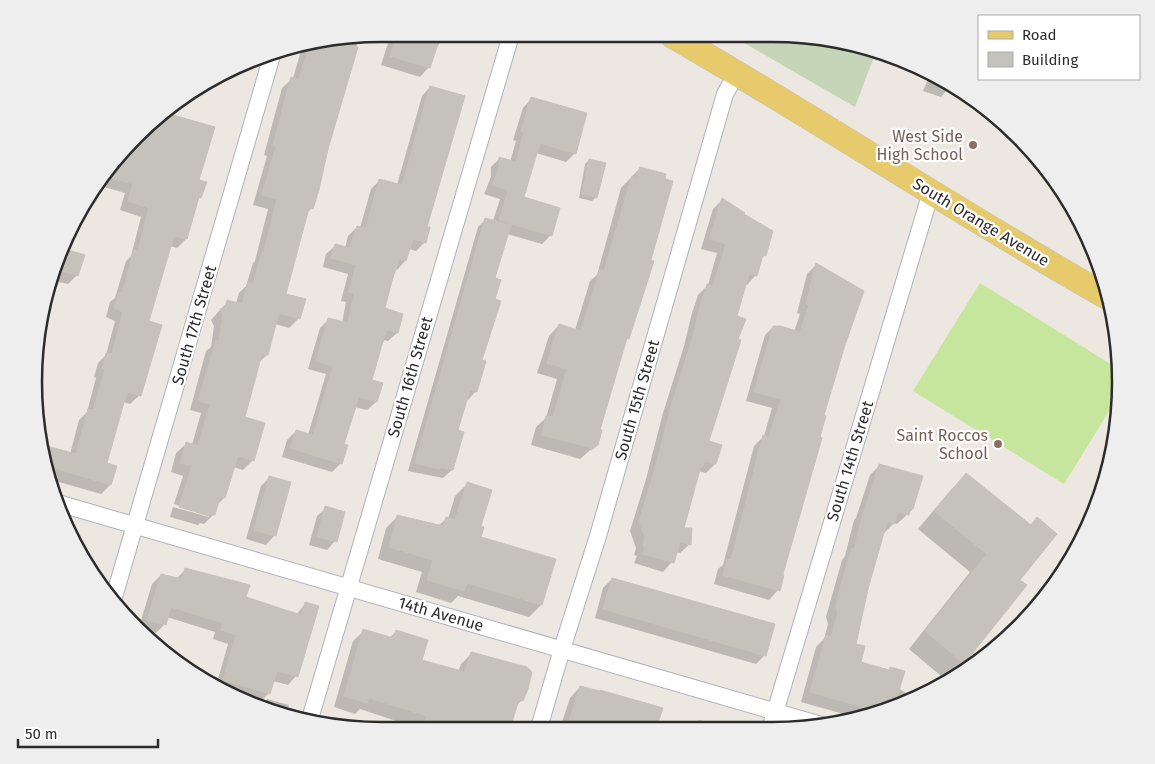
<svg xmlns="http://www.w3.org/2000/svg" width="1155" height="764" font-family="'Fira Sans',sans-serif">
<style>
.cemetery{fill:#c6d5b8}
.pitch{fill:#c6e59d}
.shadow{fill:#0003}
.building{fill:#c5c1bb;stroke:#c8c3b9}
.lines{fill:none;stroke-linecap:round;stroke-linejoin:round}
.street-casing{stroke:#b0b2bb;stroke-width:18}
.primary-casing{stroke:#c4c4c4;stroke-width:26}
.street{stroke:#fff;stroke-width:16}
.primary{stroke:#e6ca6b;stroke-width:25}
.education-dot{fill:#8d6e63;stroke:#fff;stroke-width:2}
.labels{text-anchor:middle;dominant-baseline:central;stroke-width:4.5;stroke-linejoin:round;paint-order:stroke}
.education-label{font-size:16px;fill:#785e54;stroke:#fff;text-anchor:end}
.street-label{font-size:16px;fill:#2c2c2c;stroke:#fff}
.rim{fill:none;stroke:#2c2c2c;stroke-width:2.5}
</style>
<rect width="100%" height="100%" fill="#ece7e0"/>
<polygon class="cemetery" points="732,36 819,37 875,54 855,107"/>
<polygon class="pitch" points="980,283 1120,370 1119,395 1064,484 913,391"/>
<g class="shadow">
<polygon points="382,34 443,34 436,47 429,67 420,77 381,65 388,43 362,37"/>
<polygon points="359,37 327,149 318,190 311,209 306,214 284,294 299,318 289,328 275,324 267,355 258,363 244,418 253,460 243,470 233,467 224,498 217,505 214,514 204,524 200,523 198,525 170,517 173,507 209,517 209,515 174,504 183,476 171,472 176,453 186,444 192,445 201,413 190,410 206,351 211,347 214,326 211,320 228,301 236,303 239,293 246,286 253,263 255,261 268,209 253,205 267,156 264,155 282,88 293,78 302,47"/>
<polygon points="931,72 964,95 948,89 941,97 923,91"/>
<polygon points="430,87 425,242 416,251 409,249 405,261 397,270 394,269 384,309 397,333 388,341 383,340 370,381 381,384 376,402 367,410 354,407 343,445 341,463 332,472 282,457 287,440 296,431 308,435 326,374 308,369 320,328 329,319 342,323 346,302 341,301 348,274 323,267 326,254 335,246 345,248 348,236 357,227 360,228 371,189 380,180 397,185 422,96"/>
<polygon points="531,99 575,153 566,162 536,153 523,198 551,235 542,244 507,234 494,279 476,391 468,400 466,399 457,431 462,433 452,470 443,478 408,471 478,227 486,219 493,221 500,199 484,194 491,177 491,167 499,159 510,162 516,141 513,140 523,108"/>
<polygon points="118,158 198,181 200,197 197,200 186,239 177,248 170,246 147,322 140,395 130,404 123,402 106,464 110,485 101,494 52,480 41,450 39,426 45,427 41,446 70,454 79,420 87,412 96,378 94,377 98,363 106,355 115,321 106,317 110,302 115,298 126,261 131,256 141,217 120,210 125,193 97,185 106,170"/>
<polygon points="589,160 596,197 592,201 579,198 585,164"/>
<polygon points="640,168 628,338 624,342 598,431 597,444 580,459 531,445 536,427 546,418 557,379 537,373 549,336 559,325 575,330 590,281 597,275 621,188"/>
<polygon points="722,200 743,215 765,255 760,260 756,275 747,285 745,284 736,317 737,340 708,442 715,464 706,473 698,471 682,529 690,544 680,553 675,552 672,562 663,572 634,563 637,556 634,555 636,548 630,531 646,479 663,413 684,346 692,313 698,295 708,285 717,253 701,249 713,209"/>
<polygon points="71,230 65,250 77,275 68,284 59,282 55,293 48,300 60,249"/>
<polygon points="816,265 844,345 823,416 778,590 769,600 714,584 718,569 723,565 754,446 764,436 772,408 746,401 765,335 774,326 794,332 800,314 797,313 807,274"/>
<polygon points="880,465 921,477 912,510 897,524 894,523 883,534 867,589 855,644 859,662 915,699 861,719 801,702 816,647 824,639 828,624 826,617 842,560 845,556 854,520 856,518 870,475"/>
<polygon points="966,474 1030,526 1037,519 963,663 948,678 951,679 922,696 941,676 909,649 970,572 918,529 949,492"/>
<polygon points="270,477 290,483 274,536 266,545 246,539 261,486"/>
<polygon points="467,484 480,527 479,537 555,560 541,605 529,617 458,596 451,603 416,592 422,572 378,559 386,528 398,516 438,526 446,519 448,519 455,496"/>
<polygon points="326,508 335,541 327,550 309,545 317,516"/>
<polygon points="186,569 245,598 296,615 306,603 296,676 288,685 273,681 269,693 260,702 223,691 216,686 228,644 213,639 215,632 167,617 164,625 156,633 140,629 139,627 152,584 161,575 176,579"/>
<polygon points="612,579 765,655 756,664 595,618 603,588"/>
<polygon points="364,631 390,638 396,631 420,661 458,672 461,664 472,653 522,700 515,707 509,728 417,728 360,709 355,714 334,707 353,641"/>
<polygon points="580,687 655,728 657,729 560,728 570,698"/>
<polygon points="267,699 289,705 287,712 262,705"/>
<polygon points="699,720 731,729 690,729"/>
</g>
<g class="building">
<polygon points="397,34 444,34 437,47 430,68 390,56"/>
<polygon points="338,41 358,47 328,149 319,190 313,209 309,208 286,294 306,299 300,319 279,313 268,355 262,354 245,417 265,423 254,461 238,456 225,498 220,497 215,515 210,514 209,516 179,507 192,466 180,463 186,442 198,446 210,404 198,401 216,340 219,341 223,316 220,309 225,308 227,300 242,304 248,282 253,284 262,252 264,252 277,199 262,195 276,147 273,145 291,77 299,79 309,46"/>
<polygon points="430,86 465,96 427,227 430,227 426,243 413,239 406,261 399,259 392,281 385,308 403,314 398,333 387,330 381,348 372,380 383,383 377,402 359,397 344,444 348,445 342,464 290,448 296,430 313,435 333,366 316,361 328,318 348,323 354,294 349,292 356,265 331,258 335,244 350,248 357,226 366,228 379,179 402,185"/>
<polygon points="531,97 587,113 576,154 540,143 524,197 560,208 552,236 499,220 508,190 492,185 499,168 499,157 516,162 524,132 521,131"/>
<polygon points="166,113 215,127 199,180 207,182 201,198 199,197 187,239 174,236 149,321 162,325 141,396 127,392 107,463 117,466 111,485 47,466 40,450 40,444 76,454 88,409 93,410 105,369 102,368 106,353 112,354 123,312 114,308 119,292 122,293 134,250 138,251 149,208 128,201 133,184 103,176 106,170"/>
<polygon points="589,159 606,163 597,198 582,194"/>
<polygon points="640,167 666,174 665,179 673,181 651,260 654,261 629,339 627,338 600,430 602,430 598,445 591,450 588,447 541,435 546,416 553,417 567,369 547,363 559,324 581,331 600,269 604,271 632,176 636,178"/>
<polygon points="722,198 745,213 744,214 773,231 766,256 763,255 757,276 749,274 737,316 746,319 738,339 741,340 709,441 722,445 716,464 705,461 702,467 701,466 684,528 692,528 691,545 680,542 674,563 643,554 645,547 643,546 645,538 639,521 655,469 672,403 693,336 701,303 707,284 713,286 726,244 709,239"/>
<polygon points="485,218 511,225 495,278 501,280 495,299 501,301 482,360 486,361 477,392 470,390 458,430 464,432 453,470 440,467 440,469 415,463"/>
<polygon points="61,248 85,255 78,276 55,269"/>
<polygon points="816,263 864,291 845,345 824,415 826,416 820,437 822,438 783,574 784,575 780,591 723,575 727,559 731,560 763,435 769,437 781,399 754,392 767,347 773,326 780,326 800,332 809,305 806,304"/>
<polygon points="879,464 923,476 913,509 910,509 909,515 898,512 894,524 887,522 868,589 856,644 865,646 861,662 889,670 890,667 905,671 894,707 880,712 810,692 826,635 831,637 838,613 836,606 840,588 852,548 854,549 864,509 865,509"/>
<polygon points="966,473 1031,525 1037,517 1057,534 1020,580 1027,585 964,664 925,631 987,554 934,511"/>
<polygon points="269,476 291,482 276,536 254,530"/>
<polygon points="467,482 492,490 481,526 484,527 481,537 556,559 542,605 467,583 464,591 427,580 433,560 389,547 397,515 443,526 446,517 455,520"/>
<polygon points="325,506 345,512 337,542 317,537"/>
<polygon points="185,568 250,585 246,597 301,615 305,602 319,606 298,677 277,671 270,694 223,680 236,635 221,630 223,623 171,607 166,625 147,620 161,574 182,579"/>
<polygon points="612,578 775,624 766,656 603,609"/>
<polygon points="363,629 393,638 396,630 428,640 422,660 465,672 471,652 527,667 532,672 528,689 523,701 519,700 510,728 424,728 427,716 369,698 367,703 344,696"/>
<polygon points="580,686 600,691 600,690 663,708 656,729 567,728"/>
</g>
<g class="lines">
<defs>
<g id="street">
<polyline points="61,504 821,725"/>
<polyline points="114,597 273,52"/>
<polyline points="310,719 511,35"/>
<polyline points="539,728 562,649 598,536 725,94 737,73"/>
<polyline points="770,729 931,192"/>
</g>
<path id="primary" d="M673,36c148,85 289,179 438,263"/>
</defs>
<use href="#street" class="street-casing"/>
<use href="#primary" class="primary-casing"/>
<use href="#street" class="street"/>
<use href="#primary" class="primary"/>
</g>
<g class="education-dot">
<circle cx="973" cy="145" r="5"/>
<circle cx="998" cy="444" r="5"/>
</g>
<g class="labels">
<g class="education-label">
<text x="963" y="136">West Side<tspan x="963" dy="18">High School</tspan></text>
<text x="988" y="435">Saint Roccos<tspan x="988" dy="18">School</tspan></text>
</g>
<g class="street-label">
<text transform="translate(981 222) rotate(31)">South Orange Avenue</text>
<text transform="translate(194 325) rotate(-74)">South 17th Street</text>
<text transform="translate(410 377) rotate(-74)">South 16th Street</text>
<text transform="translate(637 400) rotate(-74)">South 15th Street</text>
<text transform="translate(850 461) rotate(-73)">South 14th Street</text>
<text transform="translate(441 614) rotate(16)">14th Avenue</text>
</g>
</g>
<path d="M0 0H1155V764H0ZM382 42H772A340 340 0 0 1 1112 382V382A340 340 0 0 1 772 722H382A340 340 0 0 1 42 382V382A340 340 0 0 1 382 42Z" fill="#eee" fill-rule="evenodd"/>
<path class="rim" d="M382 42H772A340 340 0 0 1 1112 382V382A340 340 0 0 1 772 722H382A340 340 0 0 1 42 382V382A340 340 0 0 1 382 42Z"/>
<rect x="978" y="15" width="162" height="65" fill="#ffffff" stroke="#ababab"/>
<rect x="988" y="31" width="25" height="8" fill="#e6ca6b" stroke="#ababab"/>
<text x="1022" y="40" font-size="15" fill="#2c2c2c">Road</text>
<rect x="988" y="52" width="25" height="15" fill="#c5c1bb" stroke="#ababab"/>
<text x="1022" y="65" font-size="15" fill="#2c2c2c">Building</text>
<path d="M18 739v8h140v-8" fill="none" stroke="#2c2c2c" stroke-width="2.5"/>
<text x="25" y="739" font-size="15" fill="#2c2c2c" stroke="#ffffff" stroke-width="4" paint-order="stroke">50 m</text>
</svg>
